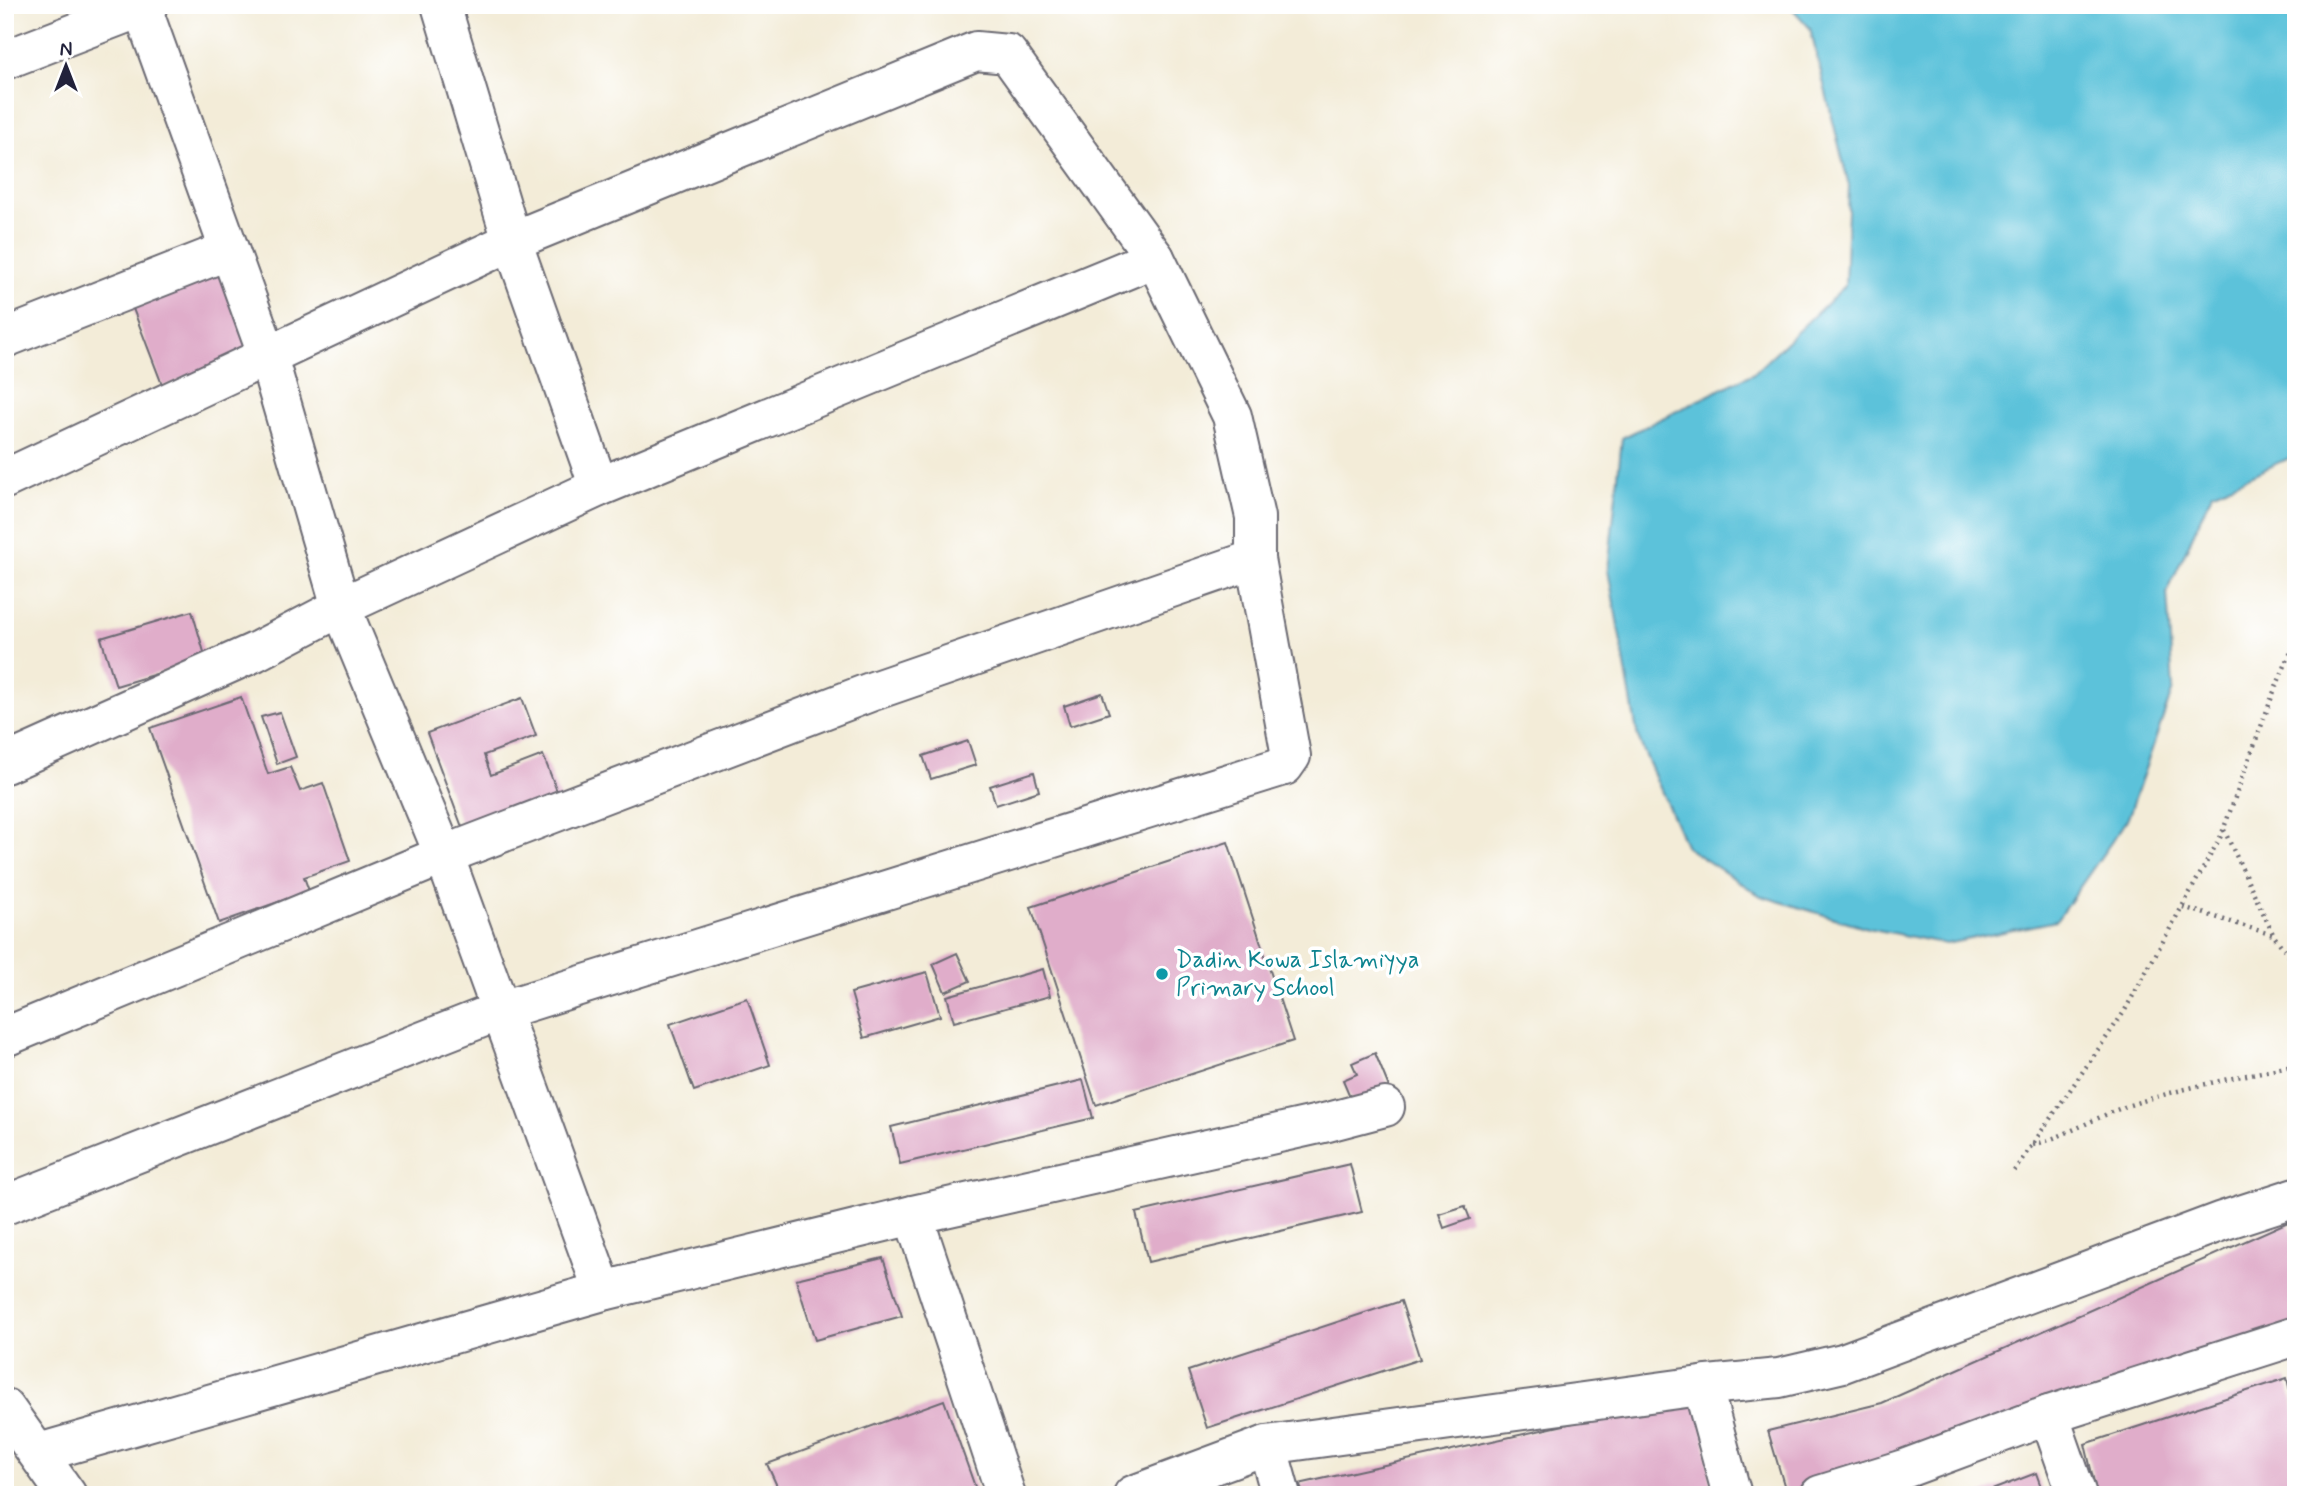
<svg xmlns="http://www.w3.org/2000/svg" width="2301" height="1500" font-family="Mynerve,sans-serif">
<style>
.water{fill:#5cc2da;stroke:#3f728a;stroke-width:2}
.building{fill:#e0adca}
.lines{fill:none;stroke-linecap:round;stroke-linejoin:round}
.minor-casing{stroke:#6b6972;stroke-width:42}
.trunk-casing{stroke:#6b6972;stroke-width:42}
.path{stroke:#6b6972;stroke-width:4.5;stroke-dasharray:2 5;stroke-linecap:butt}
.minor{stroke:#fff;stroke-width:38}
.trunk{stroke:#fff;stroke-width:38}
.culture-dot{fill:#0f9aa8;stroke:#fff;stroke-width:2.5}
.labels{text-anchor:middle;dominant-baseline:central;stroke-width:7;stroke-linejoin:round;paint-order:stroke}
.culture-label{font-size:24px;fill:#0d838f;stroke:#fff;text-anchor:start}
</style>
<rect width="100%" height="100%" fill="#fff"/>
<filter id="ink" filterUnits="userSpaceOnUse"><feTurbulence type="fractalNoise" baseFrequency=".0143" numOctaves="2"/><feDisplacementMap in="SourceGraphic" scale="14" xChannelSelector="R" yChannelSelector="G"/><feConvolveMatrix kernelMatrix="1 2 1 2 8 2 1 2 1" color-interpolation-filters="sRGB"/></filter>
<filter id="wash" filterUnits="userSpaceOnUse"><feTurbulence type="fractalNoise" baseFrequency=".00686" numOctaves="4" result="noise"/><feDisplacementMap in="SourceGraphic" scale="28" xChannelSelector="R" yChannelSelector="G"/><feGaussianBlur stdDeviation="1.57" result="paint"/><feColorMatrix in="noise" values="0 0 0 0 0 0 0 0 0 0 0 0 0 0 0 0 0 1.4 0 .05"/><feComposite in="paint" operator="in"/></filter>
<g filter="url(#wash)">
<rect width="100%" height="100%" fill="#f3ecd8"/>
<polygon class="water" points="1789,5 2296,5 2296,455 2212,493 2167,592 2173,689 2128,818 2056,921 1946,944 1868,928 1761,896 1686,847 1638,738 1608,570 1622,438 1754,373 1845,286 1849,186 1810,28"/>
<g id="blocks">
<g class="building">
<polygon points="229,269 260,350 163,387 132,306"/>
<polygon points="192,611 206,659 116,686 101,638"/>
<polygon points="1102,693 1109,713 1070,726 1064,706"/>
<polygon points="241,697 268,774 290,767 300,791 323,783 350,861 304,877 309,891 219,923 150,728"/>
<polygon points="522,698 536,736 484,755 491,775 543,755 560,799 465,835 427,733"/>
<polygon points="280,712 296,757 277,764 261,717"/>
<polygon points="968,741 976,765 931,779 923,756"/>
<polygon points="1034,772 1039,791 996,805 990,786"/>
<polygon points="1228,842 1293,1041 1096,1105 1031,907"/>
<polygon points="957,953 970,981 945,992 933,964"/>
<polygon points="1043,969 1050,996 954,1022 947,996"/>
<polygon points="927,972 940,1016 864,1038 851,993"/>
<polygon points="747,998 770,1065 694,1091 670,1024"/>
<polygon points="1375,1053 1391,1092 1354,1106 1343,1080 1357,1074 1352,1063"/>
<polygon points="1083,1080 1093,1118 900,1164 891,1127"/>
<polygon points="1350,1164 1362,1212 1148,1262 1136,1213"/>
<polygon points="1465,1206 1470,1219 1444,1228 1439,1214"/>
<polygon points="2288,1222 2296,1243 2296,1322 1892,1461 1787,1495 1768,1431 1882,1403"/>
<polygon points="883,1258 902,1316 815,1340 796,1279"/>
<polygon points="1401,1301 1420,1359 1207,1428 1188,1371"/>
<polygon points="2287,1378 2296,1417 2296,1495 2097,1495 2085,1444"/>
<polygon points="1699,1395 1713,1495 1304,1495 1299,1484"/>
<polygon points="944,1400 978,1495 781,1495 767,1464"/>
<polygon points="2036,1473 2044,1495 1979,1495"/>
</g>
</g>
</g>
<g filter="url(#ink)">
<use href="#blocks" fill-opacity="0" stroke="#6b6972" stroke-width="2"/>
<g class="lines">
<defs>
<g id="minor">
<polyline points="141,5 268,357 341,607 444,855 603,1291"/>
<polyline points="441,5 512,241 599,487"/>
<polyline points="5,60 148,5"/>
<polyline points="5,338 229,250"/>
<polyline points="5,479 512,241 976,51 1008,54 1155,258"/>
<polyline points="5,764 255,652 341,607 599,487 1155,258 1232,416 1255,517 1255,559"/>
<polyline points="5,1037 444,855 873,691 1255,559 1291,756 1284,766 502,1010 5,1205"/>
<polyline points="913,1215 1006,1495"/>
<polyline points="1708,1385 1707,1403 1732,1495"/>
<polyline points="2049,1415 2077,1495"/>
<polyline points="1267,1445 1281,1495"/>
<polyline points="39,1453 603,1291 913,1215 1328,1122 1385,1107"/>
<polyline points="1133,1495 1267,1445 1708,1385 1779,1378 1843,1363 2222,1221 2296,1197"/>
<polyline points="1820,1495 1904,1469 2049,1415 2296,1336"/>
</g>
<polyline id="trunk" points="5,1408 67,1495"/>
</defs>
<use href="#minor" class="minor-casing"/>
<use href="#trunk" class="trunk-casing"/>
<g class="path">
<polyline points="2224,830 2274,936 2296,965"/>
<polyline points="2183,907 2273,935"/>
<path d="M2033,1145c36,-10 66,-30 100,-41 53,-17 108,-28 163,-39"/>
<polyline points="2014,1171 2124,1012 2221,836 2273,694 2296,640"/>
</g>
<use href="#minor" class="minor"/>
<use href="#trunk" class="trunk"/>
</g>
</g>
<circle class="culture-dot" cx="1162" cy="974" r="7"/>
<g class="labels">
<g class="culture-label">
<text x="1176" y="960">Dadin Kowa Islamiyya<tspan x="1176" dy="28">Primary School</tspan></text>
</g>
</g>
<rect width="2301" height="1500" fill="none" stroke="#fff" stroke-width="28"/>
<g transform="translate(66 66)" stroke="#ffffff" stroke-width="5" paint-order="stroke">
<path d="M0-5L12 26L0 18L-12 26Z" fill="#22223b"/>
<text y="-10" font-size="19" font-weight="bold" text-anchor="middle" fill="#22223b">N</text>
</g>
</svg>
